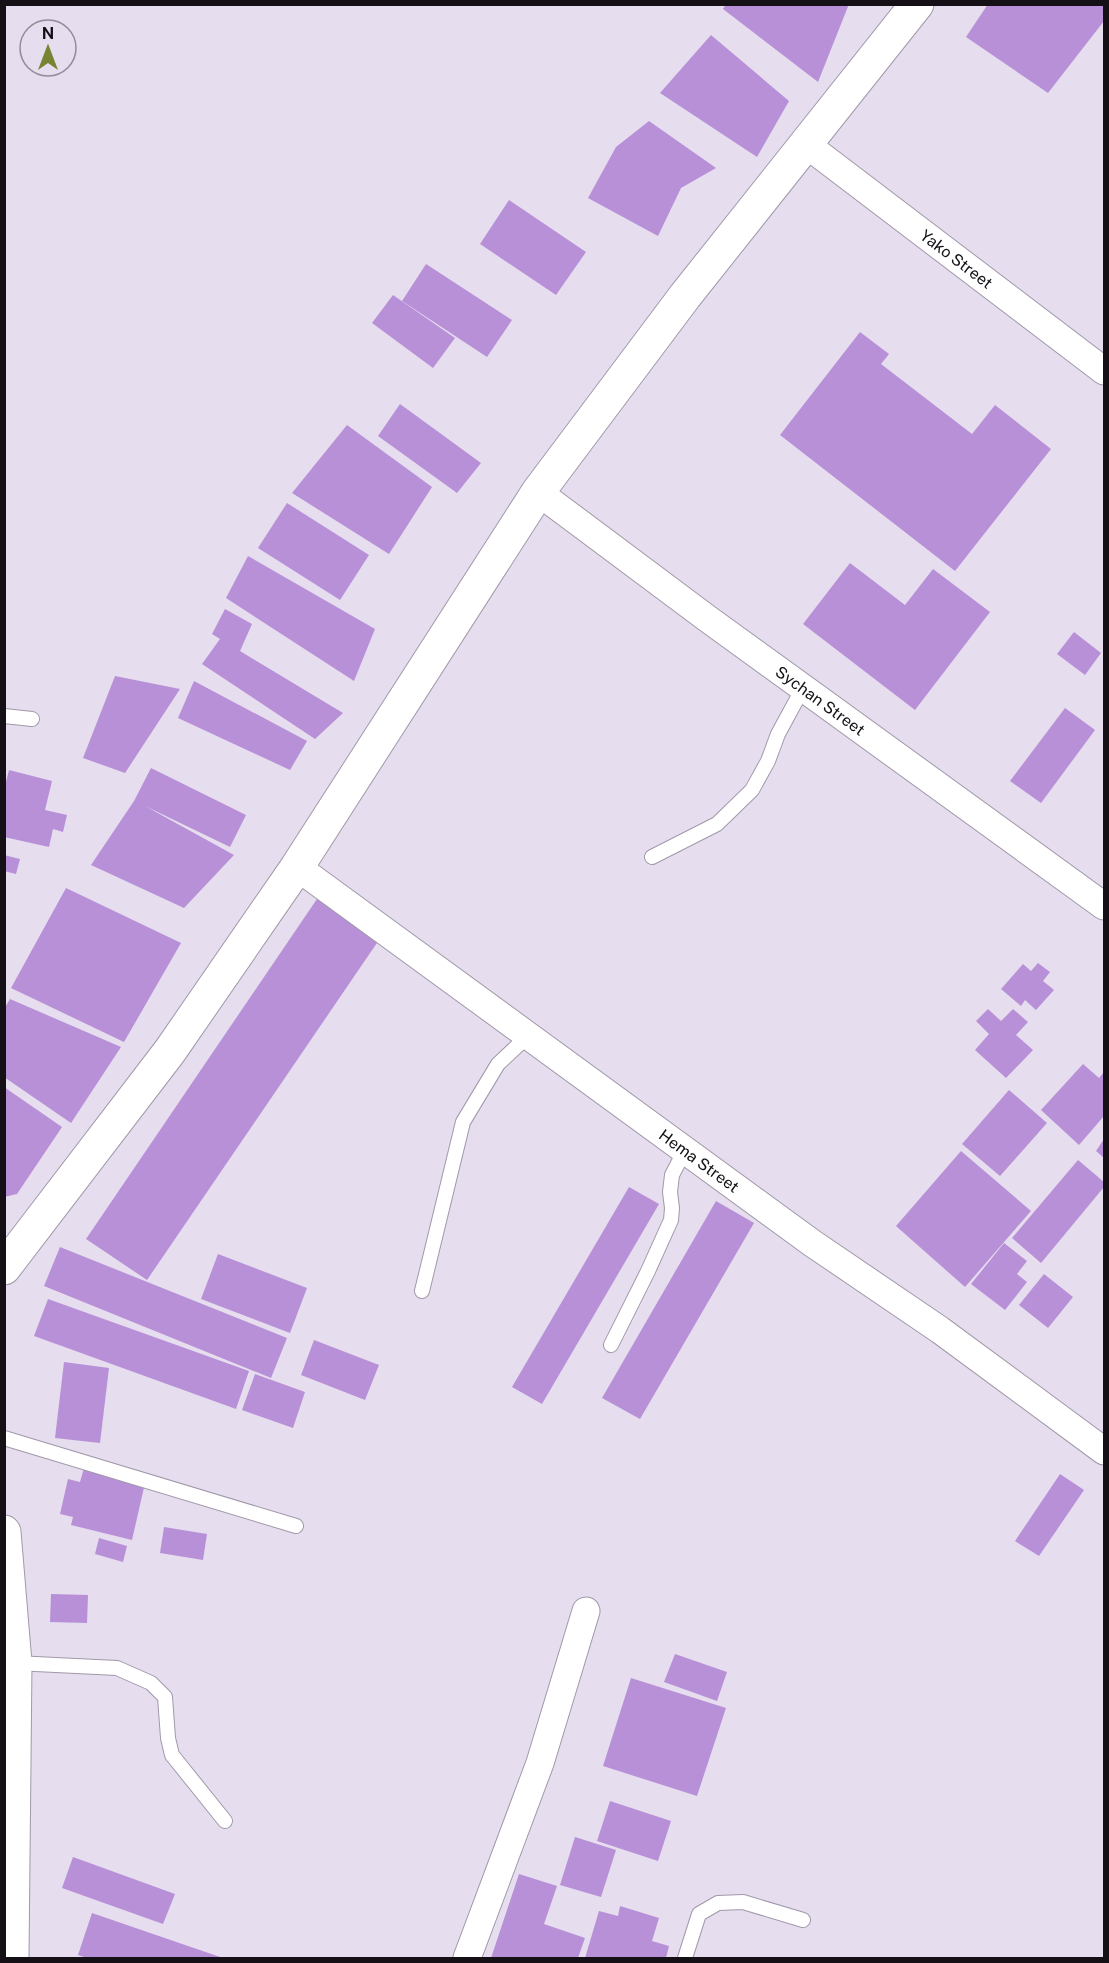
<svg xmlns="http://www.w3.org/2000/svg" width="1109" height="1963" font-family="'Public Sans',sans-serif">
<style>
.building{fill:#b890d8}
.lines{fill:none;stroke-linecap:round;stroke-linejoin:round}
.service-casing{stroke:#a198a9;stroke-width:16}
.minor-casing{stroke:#a198a9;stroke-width:29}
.tertiary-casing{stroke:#a198a9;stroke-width:35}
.trunk-casing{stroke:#a198a9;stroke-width:35}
.service{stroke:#fff;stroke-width:14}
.minor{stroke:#fff;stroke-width:27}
.tertiary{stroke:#fff;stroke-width:33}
.trunk{stroke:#fff;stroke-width:33}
.labels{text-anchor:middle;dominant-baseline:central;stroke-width:5;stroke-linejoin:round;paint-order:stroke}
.street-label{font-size:16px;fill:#141016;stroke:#e6ddee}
</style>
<rect width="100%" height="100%" fill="#e6ddee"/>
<g class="building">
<polygon points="726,4 849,4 818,82 723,9"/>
<polygon points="988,4 1104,4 1104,21 1048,93 966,37"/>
<polygon points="711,35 789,101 757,157 660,93"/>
<polygon points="649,121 716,168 681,188 658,236 588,198 616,147"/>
<polygon points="509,200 586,252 556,295 480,244"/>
<polygon points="426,264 512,320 487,357 402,301"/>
<polygon points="393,295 455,338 433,368 372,323"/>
<polygon points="860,332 889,354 881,364 972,434 995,405 1051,449 955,571 780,435"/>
<polygon points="400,404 481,463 457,493 378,436"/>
<polygon points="347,425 432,487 389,554 292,493"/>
<polygon points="287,503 369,555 340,600 258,548"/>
<polygon points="248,556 375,629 354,681 226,598"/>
<polygon points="850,563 905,605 933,569 990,612 915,710 803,624"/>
<polygon points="225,609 252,624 240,651 343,713 315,739 202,664 220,639 212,634"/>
<polygon points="1074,632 1101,653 1085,675 1057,654"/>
<polygon points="115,676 180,689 125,773 83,758"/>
<polygon points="194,681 307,741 290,770 178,718"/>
<polygon points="1065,708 1095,730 1041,803 1010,781"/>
<polygon points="151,768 246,815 230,847 145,806 234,855 184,908 91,865 134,801"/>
<polygon points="9,770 52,781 45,810 67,815 63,832 53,829 49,847 4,837 4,790"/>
<polygon points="4,855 20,859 16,874 4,871"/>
<polygon points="66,888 181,943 124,1042 11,988"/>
<polygon points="319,896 381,937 147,1280 86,1239"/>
<polygon points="1038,963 1050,972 1043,981 1054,990 1036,1010 1025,1000 1021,1006 1001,989 1023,964 1031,971"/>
<polygon points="10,999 121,1047 71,1123 4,1077 4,1009"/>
<polygon points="988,1009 1001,1021 1013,1009 1028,1022 1016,1035 1033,1050 1006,1078 975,1050 989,1034 976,1021"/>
<polygon points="1083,1064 1099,1078 1104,1072 1104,1116 1079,1145 1041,1110"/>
<polygon points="4,1087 62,1127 17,1194 4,1197"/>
<polygon points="1009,1090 1047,1123 1000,1176 962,1144"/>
<polygon points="1104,1139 1104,1158 1096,1151"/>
<polygon points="961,1151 1031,1211 965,1287 896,1226"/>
<polygon points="1078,1160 1104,1182 1104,1187 1041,1263 1012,1238"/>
<polygon points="629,1187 659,1204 542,1404 512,1387"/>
<polygon points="716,1201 754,1223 640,1419 602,1398"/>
<polygon points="1004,1243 1027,1261 1017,1274 1027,1282 1005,1310 971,1284"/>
<polygon points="60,1247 287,1338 271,1378 44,1286"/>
<polygon points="218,1254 307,1288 290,1333 201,1299"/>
<polygon points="1044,1274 1073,1297 1048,1328 1019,1305"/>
<polygon points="48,1299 249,1371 236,1409 34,1336"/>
<polygon points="314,1340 379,1365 365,1400 301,1375"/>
<polygon points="64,1362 109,1368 100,1443 55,1438"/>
<polygon points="255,1374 305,1392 293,1428 242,1410"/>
<polygon points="84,1468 145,1483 132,1540 71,1525 73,1517 60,1514 68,1479 80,1482"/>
<polygon points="1060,1474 1084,1490 1039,1556 1015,1541"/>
<polygon points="164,1527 207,1534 203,1560 160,1553"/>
<polygon points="99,1538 127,1546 123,1562 95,1554"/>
<polygon points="51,1594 88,1595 87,1623 50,1622"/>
<polygon points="675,1654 727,1672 717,1701 664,1682"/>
<polygon points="631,1678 726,1708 697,1796 603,1766"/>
<polygon points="610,1801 671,1821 658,1861 597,1841"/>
<polygon points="575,1837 616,1850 601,1897 560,1885"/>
<polygon points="73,1857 175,1894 163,1924 62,1888"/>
<polygon points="519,1874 557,1886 544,1924 585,1938 578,1958 491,1958"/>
<polygon points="620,1906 659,1918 652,1941 669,1946 666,1958 585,1958 599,1911 618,1916"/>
<polygon points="92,1913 223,1958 87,1958 78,1955"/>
</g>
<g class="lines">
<defs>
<g id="service">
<polyline points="4,716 32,719"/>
<polyline points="652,857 717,824 752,790 768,761 778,734 803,688"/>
<polyline points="422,1291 463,1122 498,1064 528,1036"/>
<polyline points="611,1345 648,1271 671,1220 672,1208 670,1192 672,1175 685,1150"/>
<polyline points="4,1438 296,1526"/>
<polyline points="15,1663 117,1668 151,1683 165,1697 168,1738 172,1755 225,1821"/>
<polyline points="685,1958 699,1914 718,1903 743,1902 803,1920"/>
</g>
<g id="minor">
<path id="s1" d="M807,145l297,226"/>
<path id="s2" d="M538,492l170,127 396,287"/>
<path id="s3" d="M297,867l515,376 128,87 164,121"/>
<polyline points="467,1958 540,1763 586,1611"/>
</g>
<polyline id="tertiary" points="4,1532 15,1663 12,1958"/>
<polyline id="trunk" points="4,1268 170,1051 297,867 538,492 685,296 917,4"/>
</defs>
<use href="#service" class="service-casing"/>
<use href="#minor" class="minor-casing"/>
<use href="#tertiary" class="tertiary-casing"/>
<use href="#trunk" class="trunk-casing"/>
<use href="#service" class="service"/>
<use href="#minor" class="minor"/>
<use href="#tertiary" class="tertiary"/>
<use href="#trunk" class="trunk"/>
</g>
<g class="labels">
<g class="street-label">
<text stroke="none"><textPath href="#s1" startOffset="188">Yako Street</textPath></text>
<text stroke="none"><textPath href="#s2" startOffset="351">Sychan Street</textPath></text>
<text stroke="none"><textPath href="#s3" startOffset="498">Hema Street</textPath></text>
</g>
</g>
<rect width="1109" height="1963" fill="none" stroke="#141016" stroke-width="12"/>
<g transform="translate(48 48)"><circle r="28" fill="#e6ddee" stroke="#928b98" stroke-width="1.5"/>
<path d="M0-4.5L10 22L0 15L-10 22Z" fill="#778431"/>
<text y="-9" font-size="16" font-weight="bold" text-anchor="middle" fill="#141016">N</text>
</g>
</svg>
